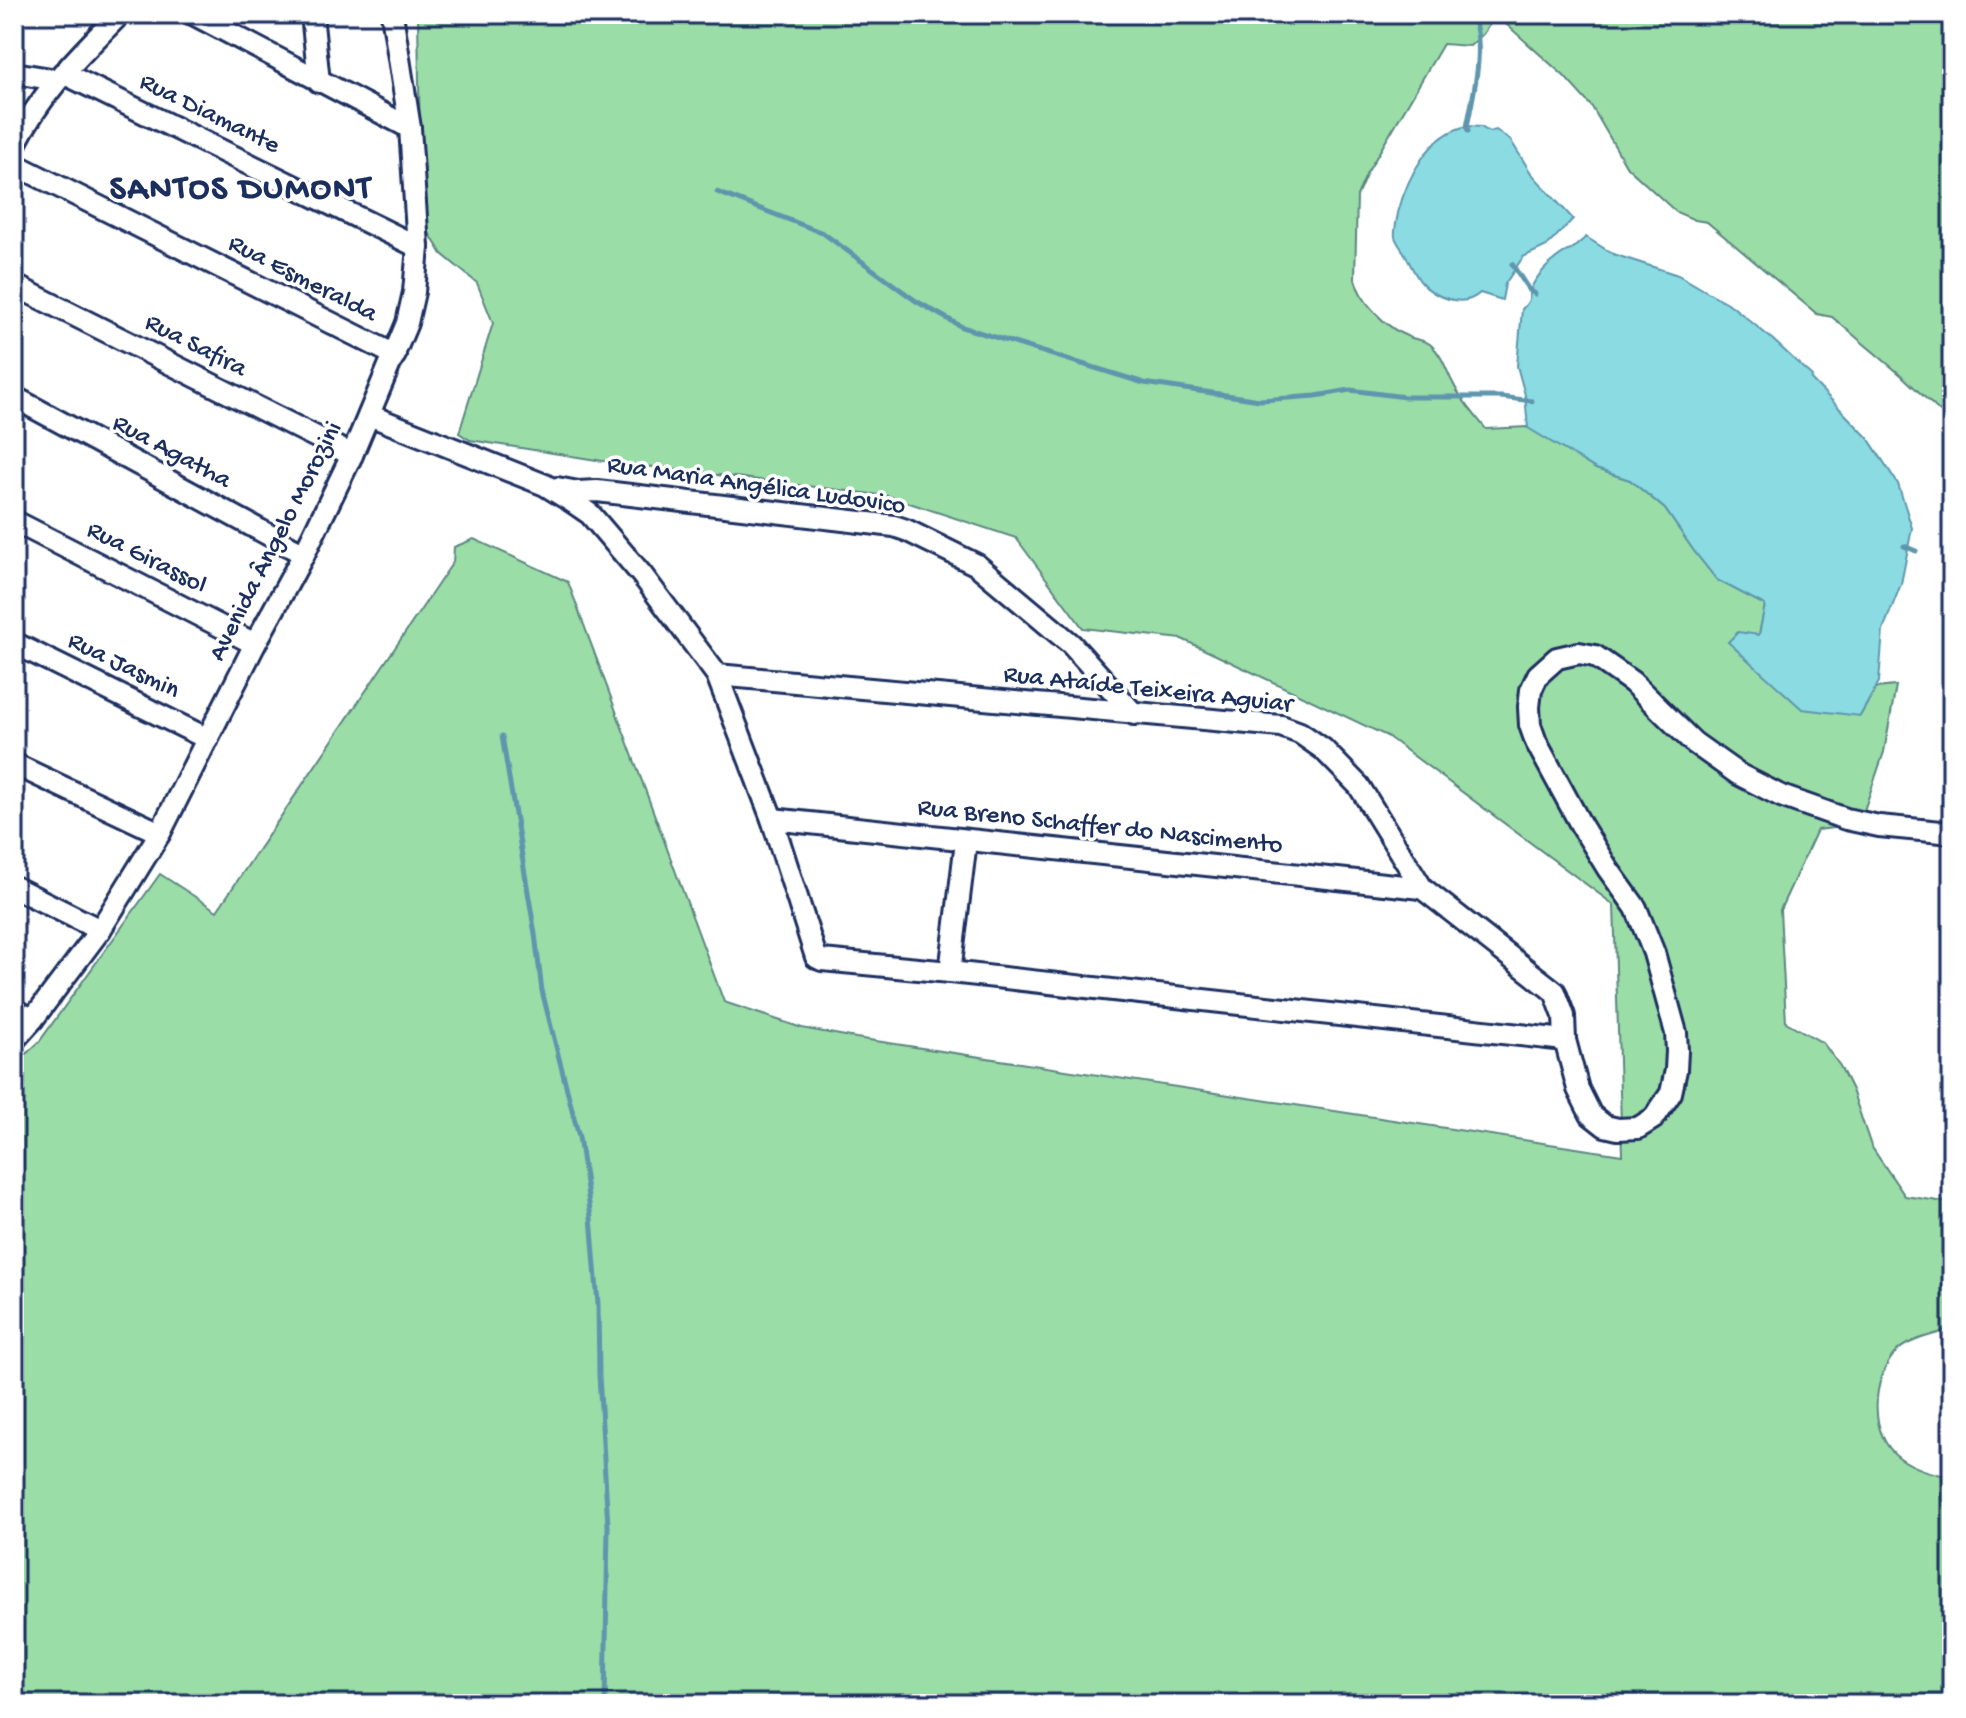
<svg xmlns="http://www.w3.org/2000/svg" width="1966" height="1718" font-family="'Gochi Hand',sans-serif">
<style>
.green{fill:#9bdda7;stroke:#5b8682;stroke-width:2}
.water{fill:#8adbe2;stroke:#5e96ad;stroke-width:2}
.lines{fill:none;stroke-linecap:round;stroke-linejoin:round}
.stream{stroke:#5e96ad;stroke-width:5}
.minor-casing{stroke:#1b2f5e;stroke-width:26}
.minor{stroke:#fff;stroke-width:20}
.labels{text-anchor:middle;dominant-baseline:central;stroke-width:7;stroke-linejoin:round;paint-order:stroke}
.street-label{font-size:26px;fill:#1b2f5e;stroke:#fff}
.district-label{font-size:34px;font-weight:bold;letter-spacing:2px;fill:#1b2f5e;stroke:#fff}
</style>
<rect width="100%" height="100%" fill="#fff"/>
<filter id="ink" filterUnits="userSpaceOnUse"><feTurbulence type="fractalNoise" baseFrequency=".0125" numOctaves="2"/><feDisplacementMap in="SourceGraphic" scale="16" xChannelSelector="R" yChannelSelector="G"/><feConvolveMatrix kernelMatrix="1 2 1 2 8 2 1 2 1" color-interpolation-filters="sRGB"/></filter>
<g filter="url(#ink)">
<path class="green" d="M418,14h1534v409l-51,-48 -69,-58 -15,-3 -110,-92 -12,-2 -19,-8 -49,-45 -35,-60 -28,-31 -68,-61 -13,19 -13,12 -27,-2 -76,129 -10,23 -2,83c5,22 32,50 54,58 7,3 17,3 22,8 12,11 15,25 22,38 8,17 22,32 33,46l42,-2 68,42 34,11 35,29 29,42 23,29 48,25 -6,30 -30,7 37,34 94,40 16,-28 20,-2 -12,66 -25,73 -42,5 -37,80 6,112 37,21 17,23 12,24 19,56 34,50 47,7v128l-5,-1c-16,6 -39,10 -51,22 -25,27 -28,84 4,106 15,11 34,16 52,19v227h-1938v-639l25,-23 121,-168 57,37 236,-349 1,-15 20,-8 94,43 156,420 78,26 54,10 766,117 -8,-250 -227,-169 -205,-97 -99,-11 -67,-90 -128,-42 -285,-35 -133,-21 -11,-7 34,-110 -16,-40 -35,-29 -21,-34z"/>
<g class="water">
<path d="M1468,126l13,1 8,5 7,-2 15,11 20,32 42,46 -26,27 -24,11 -18,27 -3,16 -22,-7c-17,16 -47,4 -60,-12 -6,-8 -11,-19 -15,-27 -3,-5 -8,-11 -10,-17 -1,-7 2,-17 3,-24 9,-35 31,-80 70,-87z"/>
<path d="M1586,237l27,17 65,21 54,31 40,33 40,37 -1,3 57,59 30,46 14,44 -11,56 -18,46 -4,52 -19,34 -58,-7 -74,-67 10,-10 21,3 6,-30 -48,-25 -23,-29 -29,-42 -35,-29 -34,-11 -68,-41 -3,-33 -8,-29 5,-57c11,-10 5,-13 10,-23 6,-12 27,-34 39,-36z"/>
</g>
<g class="lines">
<g class="stream">
<path d="M1468,131l-1,-4c6,-32 20,-83 4,-113"/>
<polyline points="717,192 823,233 916,301 962,327 1144,383 1260,400 1316,396 1350,390 1405,397 1501,397 1532,401"/>
<polyline points="1512,264 1529,290 1535,294"/>
<polyline points="1904,546 1916,551"/>
<polyline points="502,736 535,934 542,991 579,1137 591,1217 598,1304 599,1375 608,1526 605,1704"/>
</g>
<defs>
<g id="minor">
<polyline points="193,14 410,128"/>
<polyline points="312,14 319,82"/>
<polyline points="14,73 57,80"/>
<polyline points="63,73 418,247"/>
<path d="M14,146c28,-55 64,-89 106,-132"/>
<polyline points="14,164 395,355"/>
<polyline points="14,285 352,455"/>
<polyline points="14,397 304,554"/>
<polyline points="369,415 545,485 574,503 590,514 642,575 717,675 772,819 816,957 822,960 950,972 1565,1040"/>
<polyline points="557,488 578,492 597,491 894,526 906,530 977,565 1071,644 1134,714"/>
<polyline points="14,521 255,644"/>
<polyline points="14,643 208,739"/>
<polyline points="717,675 1281,726 1300,733 1323,749 1359,786 1422,888 1555,992 1564,1016 1565,1040 1578,1089 1591,1115 1605,1126 1618,1129 1638,1128 1654,1118 1671,1093 1676,1070 1677,1051 1676,1033 1654,953 1636,908 1608,869 1581,825 1536,742 1530,725 1529,707 1531,690 1538,675 1557,658 1579,653 1595,656 1632,682 1693,742 1738,774 1781,796 1846,819 1879,826 1952,833"/>
<polyline points="14,764 160,833"/>
<polyline points="772,819 1422,888"/>
<polyline points="14,887 100,930"/>
<polyline points="950,972 966,841"/>
<polyline points="14,1010 33,1019"/>
<polyline points="14,1040 33,1019 100,930 160,833 255,644 304,554 352,455 407,323 414,292 418,247 410,128 392,14"/>
</g>
</defs>
<use href="#minor" class="minor-casing"/>
<use href="#minor" class="minor"/>
</g>
</g>
<g class="labels">
<g class="street-label">
<text transform="translate(209 115) rotate(26)">Rua Diamante</text>
<text transform="translate(302 280) rotate(27)">Rua Esmeralda</text>
<text transform="translate(195 347) rotate(27)">Rua Safira</text>
<text transform="translate(171 453) rotate(28)">Rua Agatha</text>
<text transform="translate(756 487) rotate(8)">Rua Maria Angélica Ludovico</text>
<text transform="translate(277 542) rotate(-63)">Avenida Ângelo Morozini</text>
<text transform="translate(146 559) rotate(27)">Rua Girassol</text>
<text transform="translate(123 667) rotate(26)">Rua Jasmin</text>
<text transform="translate(1148 691) rotate(6)">Rua Ataíde Teixeira Aguiar</text>
<text transform="translate(1100 828) rotate(6)">Rua Breno Schaffer do Nascimento</text>
</g>
<g class="district-label">
<text x="241" y="191">SANTOS DUMONT</text>
</g>
</g>
<rect width="1966" height="1718" fill="none" stroke="#fff" stroke-width="48"/>
<rect x="24" y="24" width="1918" height="1670" fill="none" stroke="#1b2f5e" stroke-width="3" filter="url(#ink)"/>
</svg>
